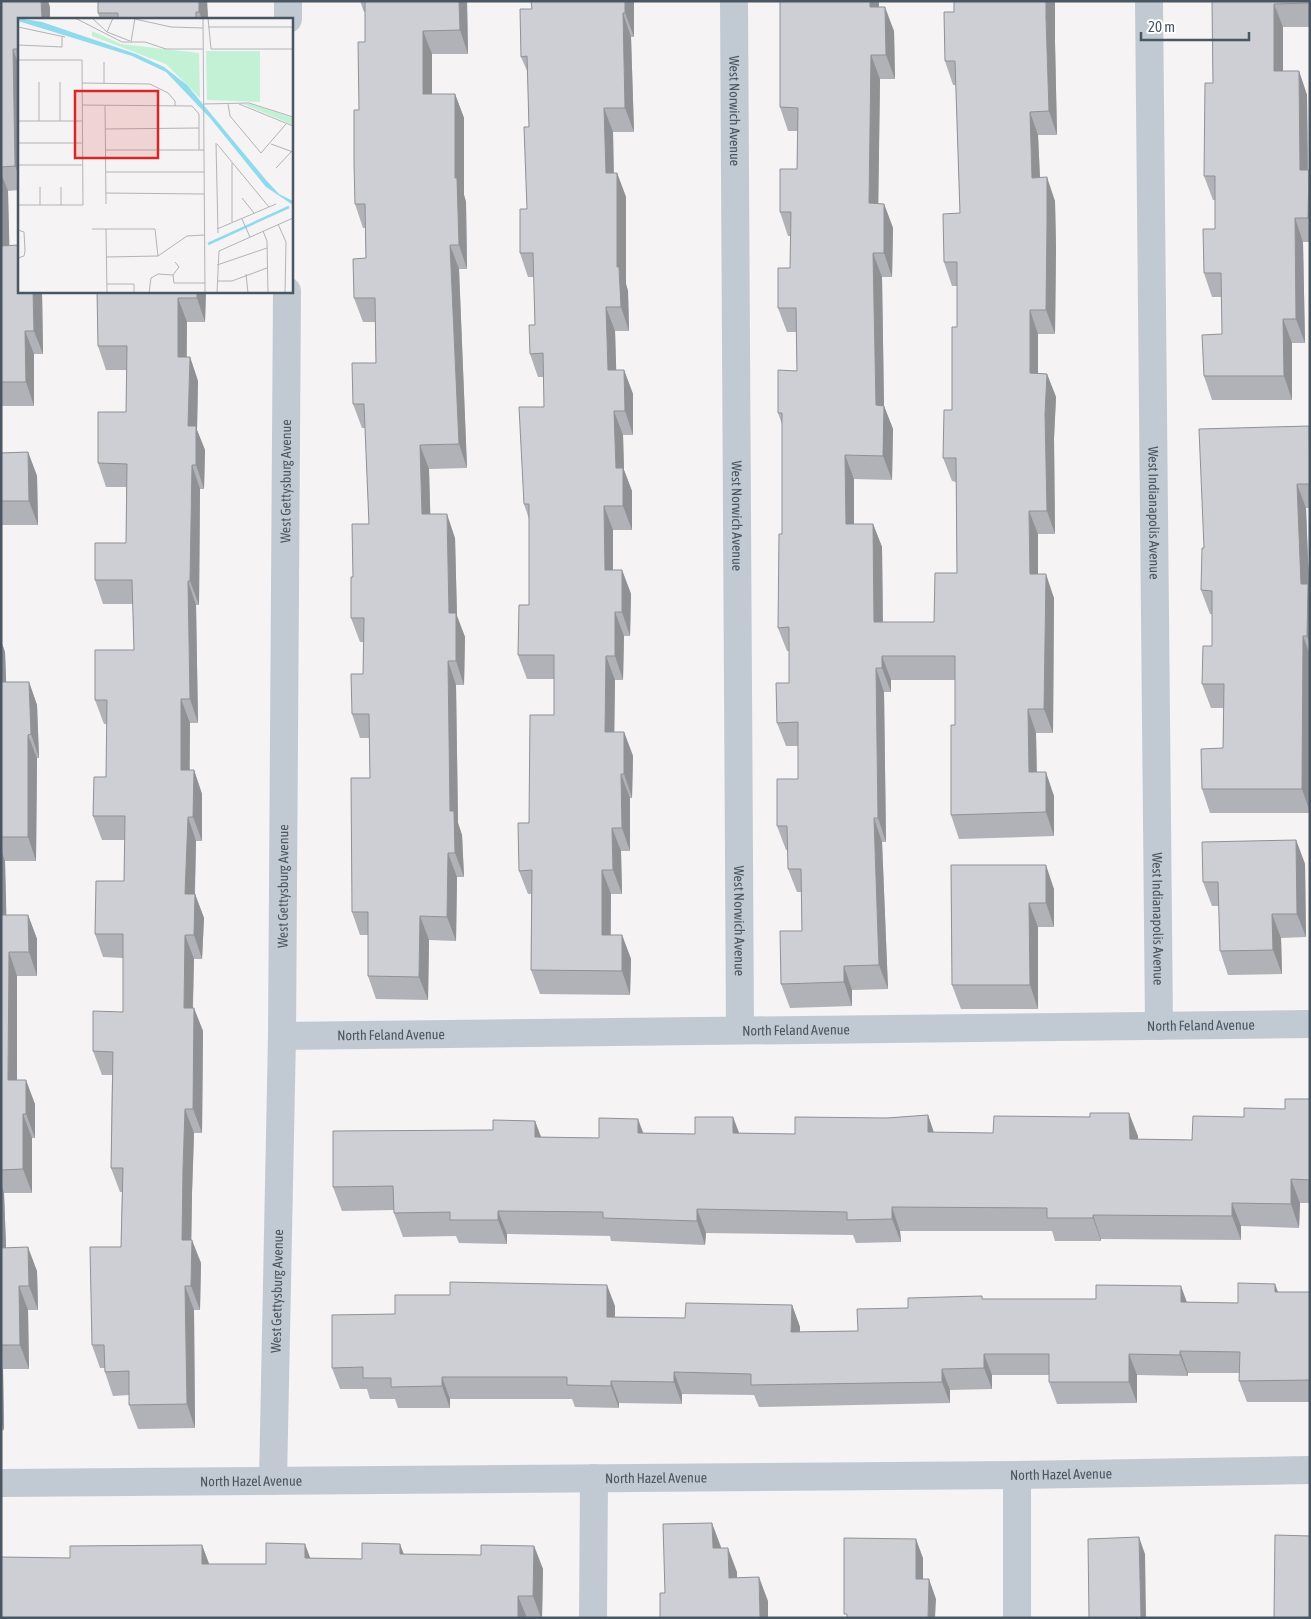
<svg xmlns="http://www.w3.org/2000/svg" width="1311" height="1619" font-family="'Asap Condensed',sans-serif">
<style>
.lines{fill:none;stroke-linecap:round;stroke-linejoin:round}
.street{stroke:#c1cad2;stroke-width:28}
.wall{fill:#b0b2b7}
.shaded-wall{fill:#909195}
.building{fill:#cdcfd5;stroke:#909195}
.labels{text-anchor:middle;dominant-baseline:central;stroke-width:5;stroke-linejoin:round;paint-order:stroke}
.street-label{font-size:14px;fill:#4a5661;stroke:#fff}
.inset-river{fill:none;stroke:#90daee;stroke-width:2.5}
.inset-road{fill:none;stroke:#b1b4b9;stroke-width:1}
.view{fill:#d62828;fill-opacity:0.15;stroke:#d62828;stroke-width:2.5}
.inset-edge{fill:none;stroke:#4a5661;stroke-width:2.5}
</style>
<rect width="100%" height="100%" fill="#f5f3f3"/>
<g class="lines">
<g class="street">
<path id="s1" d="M734,1l6,1029"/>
<path id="s2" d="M1149,1l10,1025"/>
<polyline points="288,19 288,1"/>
<path id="s3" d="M282,1036l1028,-12"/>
<path id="s4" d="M273,1481l9,-445 5,-745"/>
<path id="s5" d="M1,1483l1016,-8 293,-5"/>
<polyline points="593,1618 594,1478"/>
<polyline points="1017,1618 1017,1475"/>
</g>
</g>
<g class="wall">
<polygon points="1,1 50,7 19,19 19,190 8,191 9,246 19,291 42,291 43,354 34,354 34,406 1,406"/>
<polygon points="207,1 208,19 100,19 98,13"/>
<polygon points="360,1 467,1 468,54 432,54 432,94 455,94 464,118 464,195 466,202 467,269 459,269 467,468 429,469 430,514 455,538 457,616 465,637 464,685 456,685 458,823 462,835 464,877 457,877 456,941 429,940 428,1000 376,999 368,976 368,935 360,935 352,912 370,778 369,738 360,738 352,714 363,674 364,642 360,642 351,618 353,577 369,524 365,428 362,428 353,404 376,363 375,322 363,322 354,298 366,258 365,228 363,228 355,204 359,110 365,42 365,12 364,12"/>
<polygon points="531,1 634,1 634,37 631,37 634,132 613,132 614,173 617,173 626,197 626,284 628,291 629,331 615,331 616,370 624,370 633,394 633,435 623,435 624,470 632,491 632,530 613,530 613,570 622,570 631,594 630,636 624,636 623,680 615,680 614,732 624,732 633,756 632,798 630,798 630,851 621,851 622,894 611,894 611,935 622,935 631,959 630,995 540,994 531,970 531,894 528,894 519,871 554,715 554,679 527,679 518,655 529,605 529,519 524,504 544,407 544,377 538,377 530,354 535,325 534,277 528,277 520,253 527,209 529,127 528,73 521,57 532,9"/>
<polygon points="780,1 879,1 879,7 894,31 895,79 880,79 878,204 884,204 893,228 892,277 882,277 884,406 893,429 892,480 854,479 854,524 873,524 882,547 883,622 934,622 957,573 956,482 952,481 943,458 952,410 957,327 957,286 952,286 944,262 960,213 956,85 953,85 945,61 1055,42 1057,135 1038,135 1040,177 1055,201 1056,248 1055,334 1038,334 1038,373 1047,374 1056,397 1054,438 1055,534 1038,534 1038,574 1054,598 1053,733 1036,733 1037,772 1054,796 1054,836 959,839 951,815 955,725 955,680 891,680 891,692 884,692 886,842 882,842 888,989 852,990 852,1006 790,1008 781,984 802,931 801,892 797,892 788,869 788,850 786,850 777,826 798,779 798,746 786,746 777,723 789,683 789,651 787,651 778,628 782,534 782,424 778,413 797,371 796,332 787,332 778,308 790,268 791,236 788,236 780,212 797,169 798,131 788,131 780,107"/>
<polygon points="1212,1 1310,1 1310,27 1283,27 1283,71 1299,71 1307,95 1308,170 1310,173 1310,242 1303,242 1305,343 1292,343 1292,400 1212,400 1204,376 1222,334 1222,297 1212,297 1204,273 1215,229 1215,200 1213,200 1204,176 1213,83"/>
<polygon points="97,291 206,291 205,322 187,322 187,357 190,357 198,381 197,430 205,450 204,489 200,489 199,605 196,605 198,723 190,723 190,770 194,770 202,794 202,841 196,841 195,894 204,918 202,959 194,959 193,1008 203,1031 202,1133 194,1133 192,1193 191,1240 201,1263 200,1310 194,1310 195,1428 138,1429 129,1405 129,1395 113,1396 105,1372 105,1368 100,1368 92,1345 121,1247 122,1192 120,1192 111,1168 112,1075 102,1075 93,1051 123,1012 123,958 103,957 95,934 124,881 125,840 102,840 93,816 106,777 107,724 104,724 95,700 134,650 133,604 103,604 95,580 126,543 126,487 106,487 98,463 126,412 127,370 106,370 98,346"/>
<polygon points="1310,427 1310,508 1306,508 1309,585 1310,588 1310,813 1210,813 1202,789 1223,748 1223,708 1211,708 1202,684 1212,646 1212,614 1210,614 1201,590 1204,548"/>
<polygon points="28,452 37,476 38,525 1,525 1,453"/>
<polygon points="1,641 5,652 6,682 29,682 37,705 39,758 37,758 36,861 5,861 6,915 28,915 37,939 37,976 17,976 17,1080 35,1104 35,1138 32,1138 32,1193 4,1193 6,1248 37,1271 38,1310 28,1310 29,1369 3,1369 4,1430 1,1431"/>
<polygon points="1296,840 1305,864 1306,937 1281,938 1282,974 1228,975 1220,951 1219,906 1212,906 1203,882"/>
<polygon points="951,865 1054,889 1054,927 1038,927 1038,1009 961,1009 952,985"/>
<polygon points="1310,1099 1310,1203 1300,1203 1299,1228 1241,1226 1241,1240 1101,1239 1101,1241 1055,1241 1052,1231 900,1231 901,1242 856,1243 853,1235 706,1233 705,1245 611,1241 610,1236 507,1234 507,1244 459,1243 456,1236 403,1237 394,1213 394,1210 342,1211 333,1187 493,1130 535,1121 541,1137 599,1138 644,1133 695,1134 733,1117 739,1133 795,1134 887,1118 928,1115 934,1133 1138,1136 1138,1139 1192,1140 1244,1117 1285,1109"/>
<polygon points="1278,1292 1310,1292 1310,1402 1247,1402 1239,1381 1240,1373 1188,1373 1188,1376 1137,1375 1137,1403 1057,1404 1049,1382 1049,1375 992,1375 992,1389 950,1390 950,1403 759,1407 754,1395 682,1394 682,1404 619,1403 619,1408 575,1407 572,1399 450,1399 450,1408 398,1408 395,1399 370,1399 367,1389 340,1389 332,1368 395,1314 615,1306 615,1317 685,1318 792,1305 800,1327 800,1332 858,1331 908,1308 983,1299 1238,1303"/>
<polygon points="202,1545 209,1564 266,1564 311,1558 362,1559 404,1554 481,1555 534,1546 543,1569 542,1618 1,1618 70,1558"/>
</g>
<g class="shaded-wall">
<polygon points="41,1 48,1 50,7 50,19 42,19"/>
<polygon points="199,1 207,1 208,19 202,19 199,12"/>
<polygon points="459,1 467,1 468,54 460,30"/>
<polygon points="625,1 634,1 634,37 625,13"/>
<polygon points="870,1 879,1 879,31 870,7"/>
<polygon points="1046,1 1055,1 1055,42 1057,135 1049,111 1046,18"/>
<polygon points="1274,4 1283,27 1283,95 1274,71"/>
<polygon points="885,7 894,31 895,79 886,55"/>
<polygon points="623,13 631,37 634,132 625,108"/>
<polygon points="423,31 432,54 432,118 423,94"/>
<polygon points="13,49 19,66 19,176 15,166"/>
<polygon points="871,55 880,79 878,227 869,203"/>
<polygon points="1299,71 1307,95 1308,191 1309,170 1310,173 1310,223 1308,218 1300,170"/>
<polygon points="455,94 464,118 464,195 466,202 467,269 459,245 455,178"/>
<polygon points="604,108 613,132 614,197 606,173"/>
<polygon points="1030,112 1038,135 1041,201 1032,178"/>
<polygon points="1,173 8,191 10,270 1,247"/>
<polygon points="617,173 626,197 626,284 628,291 629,331 621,307 617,267"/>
<polygon points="1047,177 1055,201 1056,248 1055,334 1046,310"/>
<polygon points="884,204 893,228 892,277 884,253"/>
<polygon points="1295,218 1303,242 1305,343 1296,319"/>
<polygon points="450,245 459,269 467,468 459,444"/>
<polygon points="873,253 882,277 884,406 893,429 892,480 883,456 876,405"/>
<polygon points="33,291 42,291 43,354 34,331"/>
<polygon points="197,291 206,291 205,322 197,298"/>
<polygon points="178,298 187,322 186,381 178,357"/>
<polygon points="606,307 615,331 617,394 608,370"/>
<polygon points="1030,310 1038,334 1038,397 1030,373"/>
<polygon points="1283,319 1292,343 1292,400 1284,376"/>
<polygon points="25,331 34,354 34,406 26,382"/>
<polygon points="190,357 198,381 197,430 205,450 204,489 196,465 188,426"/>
<polygon points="624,370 633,394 633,435 625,411"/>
<polygon points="1047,374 1056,397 1054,438 1055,534 1047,511 1045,414"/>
<polygon points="614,411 623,435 624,470 632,491 632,530 623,506 616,468"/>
<polygon points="420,445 429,469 431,538 422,514"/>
<polygon points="28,452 37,476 38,525 29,501"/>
<polygon points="845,455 854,479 854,547 846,524"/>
<polygon points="192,465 200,489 199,605 190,581"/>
<polygon points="1297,484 1306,508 1309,585 1310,588 1310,644 1307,636 1301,584"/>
<polygon points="604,506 613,530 613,594 605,570"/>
<polygon points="1029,511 1038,534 1038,598 1030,574"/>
<polygon points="447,514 455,538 457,616 465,637 464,685 456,661 449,613"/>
<polygon points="873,524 882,547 883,646 874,622"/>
<polygon points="622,570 631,594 630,636 622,612"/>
<polygon points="1046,574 1054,598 1053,733 1044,709"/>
<polygon points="188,581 196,605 198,723 190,699"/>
<polygon points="615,612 624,636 623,680 615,656"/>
<polygon points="1303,636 1310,655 1310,812 1302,789"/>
<polygon points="1,641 5,652 7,706 1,690"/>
<polygon points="606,656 615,680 614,756 605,732"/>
<polygon points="882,656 891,680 891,692 882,668"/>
<polygon points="448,661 456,685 458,823 462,835 464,877 455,853 450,811"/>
<polygon points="876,668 884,692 886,842 878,818"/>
<polygon points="29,682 37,705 39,758 31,734"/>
<polygon points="181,699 190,723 189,794 181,770"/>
<polygon points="1028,709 1036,733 1037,796 1029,772"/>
<polygon points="624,732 633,756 632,798 624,774"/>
<polygon points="28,735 37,758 36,861 28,837"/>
<polygon points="194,770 202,794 202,841 193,817"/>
<polygon points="1046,772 1054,796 1054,836 1046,812"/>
<polygon points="621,774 630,798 630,851 622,828"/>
<polygon points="188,817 196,841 194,918 185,894"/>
<polygon points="874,818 882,842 888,989 879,965"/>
<polygon points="612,828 621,851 622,894 613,870"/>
<polygon points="1296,840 1305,864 1306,937 1297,914"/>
<polygon points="1,850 5,861 7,939 1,925"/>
<polygon points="448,853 457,877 456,941 447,917"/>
<polygon points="1046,865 1054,889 1054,927 1046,903"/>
<polygon points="602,870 611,894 610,959 602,935"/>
<polygon points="195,894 204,918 202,959 194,935"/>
<polygon points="1029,903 1038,927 1038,1009 1030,985"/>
<polygon points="1272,914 1281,938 1282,974 1273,950"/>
<polygon points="28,915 37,939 37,976 29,952"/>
<polygon points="420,916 429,940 428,1000 419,977"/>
<polygon points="185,935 194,959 192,1031 184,1008"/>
<polygon points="622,935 631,959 630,995 622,971"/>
<polygon points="9,952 17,976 17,1104 8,1080"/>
<polygon points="844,966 852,990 852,1006 844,982"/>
<polygon points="194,1008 203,1031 202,1133 193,1109"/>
<polygon points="26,1080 35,1104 35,1138 26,1114"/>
<polygon points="185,1109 194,1133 192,1193 191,1263 182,1240 183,1169"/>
<polygon points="1129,1113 1138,1136 1138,1163 1130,1139"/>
<polygon points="23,1114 32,1138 32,1193 23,1169"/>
<polygon points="928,1115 936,1139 928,1132"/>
<polygon points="733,1117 742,1141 733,1133"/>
<polygon points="638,1119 647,1143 638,1133"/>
<polygon points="535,1121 544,1145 535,1137"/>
<polygon points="1291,1179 1300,1203 1299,1228 1291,1204"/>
<polygon points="1,1184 4,1193 7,1272 1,1257"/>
<polygon points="1232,1203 1241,1226 1241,1240 1232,1216"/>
<polygon points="892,1207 900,1231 901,1242 892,1219"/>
<polygon points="697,1209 706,1233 705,1245 697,1221"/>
<polygon points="498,1211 507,1234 507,1244 498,1220"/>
<polygon points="1093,1215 1101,1239 1101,1241 1093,1218"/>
<polygon points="192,1240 201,1263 200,1310 191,1286"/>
<polygon points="28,1247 37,1271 38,1310 29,1286"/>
<polygon points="1275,1284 1283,1305 1275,1292"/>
<polygon points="607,1285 615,1306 615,1338 607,1317"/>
<polygon points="19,1286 28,1310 29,1369 20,1345"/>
<polygon points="185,1286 194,1310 195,1428 187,1404"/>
<polygon points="1181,1286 1189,1308 1181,1302"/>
<polygon points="792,1305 800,1327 799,1354 791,1332"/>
<polygon points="1180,1351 1188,1373 1188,1376 1180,1355"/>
<polygon points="984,1354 992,1375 992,1389 984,1368"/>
<polygon points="1129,1354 1137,1375 1137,1403 1129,1382"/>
<polygon points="1,1365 3,1369 4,1430 1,1424"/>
<polygon points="942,1369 950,1390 950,1403 942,1382"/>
<polygon points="674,1372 682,1394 682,1404 674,1382"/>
<polygon points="442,1377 450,1399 450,1408 442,1386"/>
<polygon points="611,1381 619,1403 619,1408 611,1386"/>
<polygon points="712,1523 721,1547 721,1572 713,1548"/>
<polygon points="1139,1537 1145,1554 1146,1618 1141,1618"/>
<polygon points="916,1539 923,1558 923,1598 916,1579"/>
<polygon points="305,1544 314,1568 305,1558"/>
<polygon points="400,1544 409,1568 400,1554"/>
<polygon points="202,1545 211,1569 202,1564"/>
<polygon points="534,1546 543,1569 542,1618 541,1618 533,1596"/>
<polygon points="728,1548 737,1572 737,1601 729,1578"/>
<polygon points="759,1577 768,1601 768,1618 760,1618"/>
<polygon points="929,1579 936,1599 935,1618 928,1618"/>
<polygon points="518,1596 527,1618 518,1618"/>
</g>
<g class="building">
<polygon points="1,1 41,1 42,19 19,19 19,49 13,49 15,166 1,167"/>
<polygon points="98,1 199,1 199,12 196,12 196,19 118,19 118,13 98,13"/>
<polygon points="365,1 459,1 460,30 423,31 423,94 455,94 455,178 457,178 459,245 450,245 459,444 420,445 422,514 447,514 449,613 456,613 456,661 448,661 450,811 454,811 455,853 448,853 447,917 420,916 419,977 368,976 368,912 352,912 351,778 370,778 369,714 352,714 351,674 363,674 364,618 351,618 351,577 353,577 352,524 369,524 364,404 353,404 352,363 376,363 375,298 354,298 353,259 366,258 365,204 355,204 354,164 354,110 359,110 358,42 365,42"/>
<polygon points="531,1 625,1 625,13 623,13 625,108 604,108 606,173 617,173 617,267 619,267 621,307 606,307 608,370 624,370 625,411 614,411 616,468 623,468 623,506 604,506 605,570 622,570 622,612 615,612 615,656 606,656 605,732 624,732 624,774 621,774 622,828 612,828 613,870 602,870 602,935 622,935 622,971 531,970 532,870 519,871 518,823 529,823 530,715 554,715 554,655 518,655 519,605 529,605 529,504 524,504 519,407 544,407 543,353 530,354 529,325 535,325 533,253 520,253 520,209 527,209 524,127 529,127 527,56 521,57 520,9 532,9"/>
<polygon points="780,1 870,1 870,7 885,7 886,55 871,55 869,203 884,204 884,253 873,253 876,405 884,406 883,456 845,455 846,524 873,524 874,622 934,622 935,573 957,573 956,458 943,458 944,410 952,410 952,327 957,327 957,262 944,262 943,214 960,213 955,61 945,61 944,12 954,12 954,1 1046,1 1046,18 1049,111 1030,112 1032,178 1047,177 1047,224 1046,310 1030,310 1030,373 1047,374 1045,414 1047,511 1029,511 1030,574 1046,574 1044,709 1028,709 1029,772 1046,772 1046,812 951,815 951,725 955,725 955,656 882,656 882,668 876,668 878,818 874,818 879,965 844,966 844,982 781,984 780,931 802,931 801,869 788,869 787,826 777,826 777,779 798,779 798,722 777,723 776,683 789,683 789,627 778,628 779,534 782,534 782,413 778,413 778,370 797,371 796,308 778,308 778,268 790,268 791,212 780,212 780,169 797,169 798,108 780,107"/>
<polygon points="1212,1 1309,1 1309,3 1274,4 1274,71 1299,71 1300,170 1309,170 1308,218 1295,218 1296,319 1283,319 1284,376 1204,376 1202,335 1222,334 1221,273 1204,273 1203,229 1215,229 1215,176 1204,176 1205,83 1213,83"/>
<polygon points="19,245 19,291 33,291 34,331 25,331 26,382 1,382 1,246"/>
<polygon points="97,291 197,291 197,298 178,298 178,357 190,357 188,426 196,426 196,465 192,465 190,581 188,581 190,699 181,699 181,770 194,770 193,817 188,817 185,894 195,894 194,935 185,935 184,1008 194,1008 193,1109 185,1109 183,1169 182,1240 192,1240 191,1286 185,1286 187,1404 129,1405 129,1371 105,1372 104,1345 92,1345 90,1247 121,1247 123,1168 111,1168 113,1052 93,1051 93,1011 123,1012 123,934 95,934 96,881 124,881 125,816 93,816 94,777 106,777 107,700 95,700 95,650 134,650 132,580 95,580 95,543 126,543 127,464 98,463 98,412 126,412 127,346 98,346"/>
<polygon points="1309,426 1310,484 1297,484 1301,584 1308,584 1307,636 1303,636 1302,789 1202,789 1201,749 1223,748 1224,684 1202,684 1203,646 1212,646 1212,591 1201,590 1202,548 1204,548 1199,429"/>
<polygon points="28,452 29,501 1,501 1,453"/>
<polygon points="1,682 29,682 31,734 28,735 28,837 1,837"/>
<polygon points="1296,840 1297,914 1272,914 1273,950 1220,951 1218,882 1203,882 1202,842"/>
<polygon points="951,865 1046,865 1046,903 1029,903 1030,985 952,985"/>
<polygon points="1,915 28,915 29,952 9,952 8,1080 26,1080 26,1114 23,1114 23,1169 1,1170"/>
<polygon points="1285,1099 1310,1099 1310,1180 1291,1179 1291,1204 1232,1203 1232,1216 1093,1215 1093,1218 1047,1218 1047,1208 892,1207 892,1219 847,1220 847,1212 697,1209 697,1221 603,1218 603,1212 498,1211 498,1220 450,1220 450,1212 394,1213 393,1186 333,1187 333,1131 493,1130 493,1120 535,1121 535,1137 599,1138 599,1118 638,1119 638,1133 695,1134 695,1117 733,1117 733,1133 795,1134 795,1117 887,1118 928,1115 928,1132 993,1133 994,1116 1090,1117 1090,1113 1129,1113 1130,1139 1192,1140 1193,1116 1244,1117 1244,1108 1285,1109"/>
<polygon points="28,1247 29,1286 19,1286 20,1345 1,1345 1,1248"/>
<polygon points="450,1282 607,1285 607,1317 685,1318 686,1303 792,1305 791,1332 858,1331 857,1309 908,1308 908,1298 982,1296 982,1299 1096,1299 1096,1285 1181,1286 1181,1302 1238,1303 1238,1283 1275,1284 1275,1292 1310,1292 1310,1380 1239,1381 1240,1352 1180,1351 1180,1355 1129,1354 1129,1382 1049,1382 1049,1354 984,1354 984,1368 942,1369 942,1382 751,1385 751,1374 674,1372 674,1382 611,1381 611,1386 567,1385 567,1377 442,1377 442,1386 391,1387 391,1378 363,1378 363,1367 332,1368 332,1315 395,1314 395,1295 450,1295"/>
<polygon points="712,1523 713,1548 728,1548 729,1578 759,1577 760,1618 660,1618 660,1593 665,1593 663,1524"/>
<polygon points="1275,1535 1310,1536 1310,1618 1274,1618"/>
<polygon points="1139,1537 1141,1618 1089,1618 1088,1539"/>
<polygon points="844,1538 916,1539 916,1579 929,1579 928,1618 847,1618 847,1614 844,1614"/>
<polygon points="266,1543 305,1544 305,1558 362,1559 362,1543 400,1544 400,1554 481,1555 481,1545 534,1546 533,1596 518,1596 518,1618 1,1618 1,1557 70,1558 70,1546 202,1545 202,1564 266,1564"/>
</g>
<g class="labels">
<g class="street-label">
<text stroke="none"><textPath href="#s1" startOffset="110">West Norwich Avenue</textPath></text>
<text stroke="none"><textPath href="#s4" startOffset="1000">West Gettysburg Avenue</textPath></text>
<text stroke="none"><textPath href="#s2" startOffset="512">West Indianapolis Avenue</textPath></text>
<text stroke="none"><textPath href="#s1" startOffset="515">West Norwich Avenue</textPath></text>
<text stroke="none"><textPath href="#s4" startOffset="595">West Gettysburg Avenue</textPath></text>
<text stroke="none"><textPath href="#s2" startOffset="918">West Indianapolis Avenue</textPath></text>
<text stroke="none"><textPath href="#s1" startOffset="920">West Norwich Avenue</textPath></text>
<text stroke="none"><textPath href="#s3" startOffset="919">North Feland Avenue</textPath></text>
<text stroke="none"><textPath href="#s3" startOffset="514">North Feland Avenue</textPath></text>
<text stroke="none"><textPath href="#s3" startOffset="109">North Feland Avenue</textPath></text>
<text stroke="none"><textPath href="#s4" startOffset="190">West Gettysburg Avenue</textPath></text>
<text stroke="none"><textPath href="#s5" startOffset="1060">North Hazel Avenue</textPath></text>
<text stroke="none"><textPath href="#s5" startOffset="655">North Hazel Avenue</textPath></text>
<text stroke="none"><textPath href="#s5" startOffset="250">North Hazel Avenue</textPath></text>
</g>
</g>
<g transform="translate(18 18)">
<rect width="275" height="275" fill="#f5f3f3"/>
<path d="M74,13l29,13 78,9 1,45 -34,-34 -74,-28zM242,33v51l-53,-2 -1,-49zM225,86h8l42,14v7z" fill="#c3f1d5"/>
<path d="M0,0l24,4 94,32 28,13 23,18 79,95 13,14 14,7v4l-27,-18 -56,-69 -44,-46 -34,-16 -114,-35z" fill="#90daee"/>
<path class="inset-river" d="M190,226l81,-37"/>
<path class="inset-road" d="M57,0l47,24h23l21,7h37M74,0l15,14 23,9M185,0l2,275M190,0l3,31h82M117,1l36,8 32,1M0,9l47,10M190,9h85M89,14l6,-14M113,24l4,-24M0,27l44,2v-10M0,42h64l1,145h-65M86,44v22M21,64v39M42,64v39M64,65l68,1 18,9 7,8v5M186,86l45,-1 44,14M210,86l2,12 31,37 25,-29M221,86l54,22M64,87l110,1 7,8v36M87,87l1,99M0,103h64M87,111l94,-1M0,125h64M198,125l2,90M199,126l52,63M253,126l22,8M87,132h99M214,145v59M0,147h64M258,150l15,-16M88,154h98M22,169v18M43,169v18M88,175l98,1M224,180l12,15M224,201l8,18M260,206l8,18 -1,51M74,211h63l3,27M88,211l1,64M199,211l59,-25M0,212l6,2 1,19 -1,5 -6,2M245,213l4,10 1,52M88,239l52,-1 29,-20 17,-1M199,247l50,-17M228,256l2,19M155,257l6,-8 -4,-5M199,263h15l35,-13M89,266h27v9M131,275l2,-15 7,-4 15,1 1,8h31M199,275l2,-42 74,-33"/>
<path class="view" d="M57,73h83v67h-83z"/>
<rect width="275" height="275" class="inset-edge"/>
</g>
<rect width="1311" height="1619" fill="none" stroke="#4a5661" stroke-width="5"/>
<path d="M1141 32v8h108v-8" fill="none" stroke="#4a5661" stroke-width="2.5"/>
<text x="1148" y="32" font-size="15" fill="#4a5661" stroke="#ffffff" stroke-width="4" paint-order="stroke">20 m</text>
</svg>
